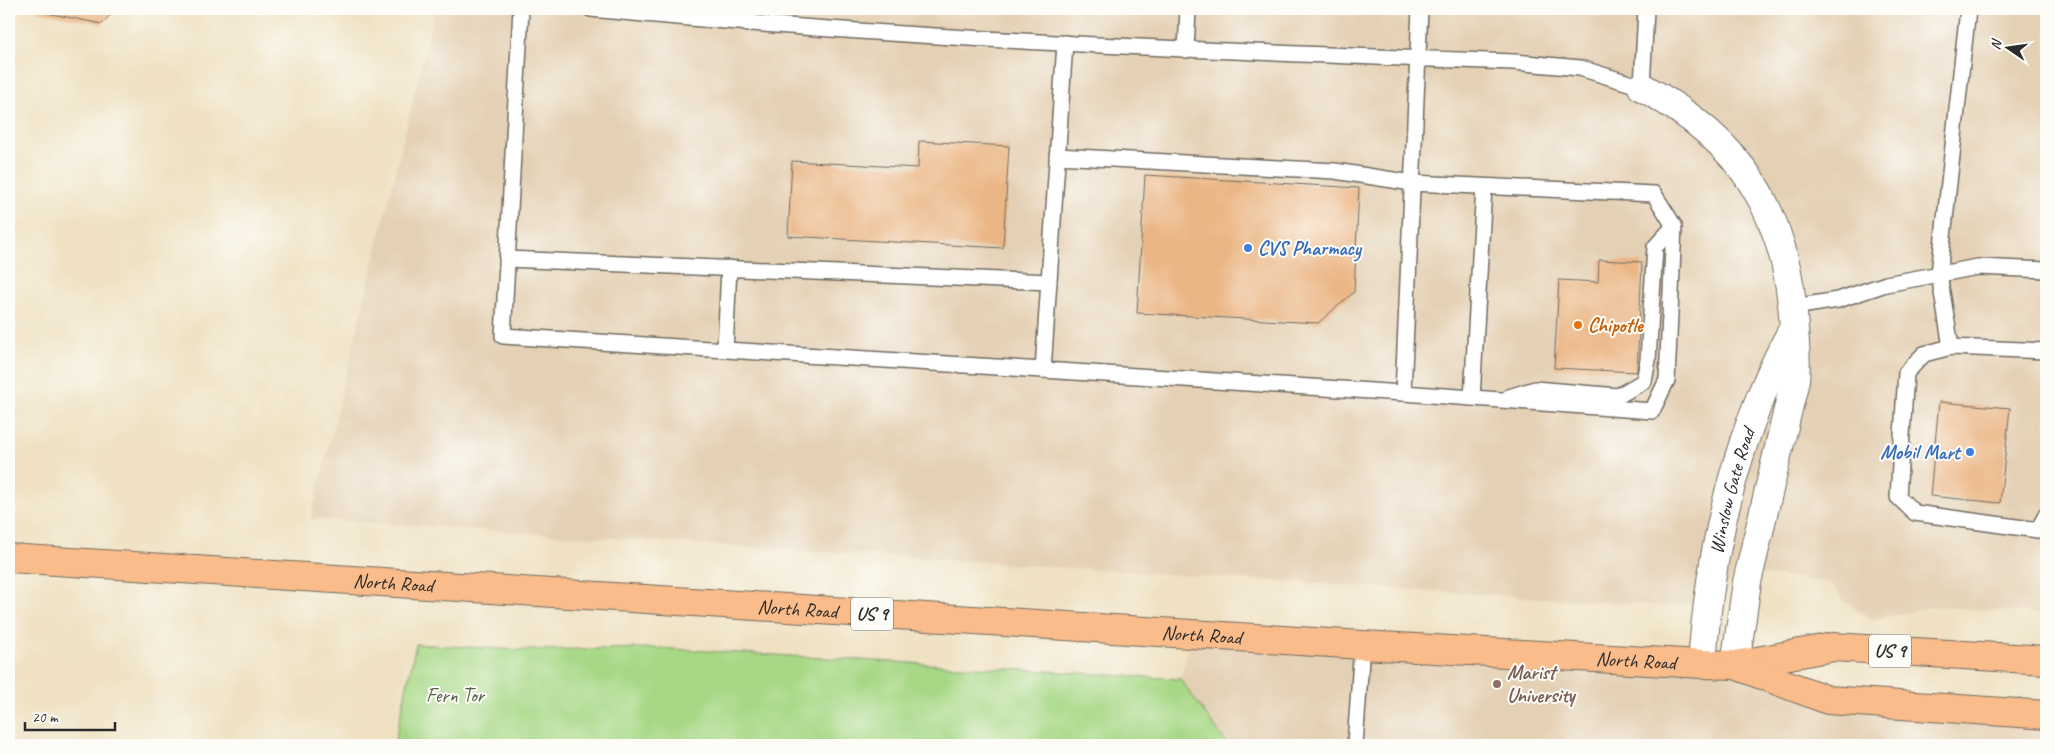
<svg xmlns="http://www.w3.org/2000/svg" width="2055" height="754" font-family="Caveat,sans-serif">
<style>
.built{fill:#e4d0b4}
.green{fill:#a7d886;stroke:#698258}
.building{fill:#ebb685}
.lines{fill:none;stroke-linecap:round;stroke-linejoin:round}
.lane-casing{stroke:#706b60;stroke-width:18}
.street-casing{stroke:#706b60;stroke-width:30}
.highway-casing{stroke:#706b60;stroke-width:30}
.lane{stroke:#fff;stroke-width:15}
.street{stroke:#fff;stroke-width:28}
.highway{stroke:#f9bc8a;stroke-width:28}
.shop-dot{fill:#3f7fe0;stroke:#fdfcf7;stroke-width:2}
.food-dot{fill:#e8710a;stroke:#fdfcf7;stroke-width:2}
.education-dot{fill:#8d6e63;stroke:#fdfcf7;stroke-width:2}
.labels{text-anchor:middle;dominant-baseline:central;stroke-width:4;stroke-linejoin:round;paint-order:stroke}
.shield{fill:#fdfcf7;stroke:#6a6a68;stroke-width:1}
.shield-label{font-size:19px;font-weight:bold;fill:#2b2b2b}
.shop-label{font-size:20px;font-weight:bold;fill:#366cbe;stroke:#fdfcf7;text-anchor:start}
.food-label{font-size:20px;font-weight:bold;fill:#c56008;stroke:#fdfcf7;text-anchor:start}
.street-label{font-size:20px;fill:#2b2b2b;stroke:#fdfcf7}
.education-label{font-size:20px;font-weight:bold;fill:#785e54;stroke:#fdfcf7;text-anchor:start}
.park-label{font-size:20px;fill:#505f46;stroke:#fdfcf7}
</style>
<rect width="100%" height="100%" fill="#fdfcf7"/>
<filter id="ink" filterUnits="userSpaceOnUse"><feTurbulence type="fractalNoise" baseFrequency=".02" numOctaves="2"/><feDisplacementMap in="SourceGraphic" scale="10" xChannelSelector="R" yChannelSelector="G"/><feConvolveMatrix kernelMatrix="1 2 1 2 8 2 1 2 1" color-interpolation-filters="sRGB"/></filter>
<filter id="wash" filterUnits="userSpaceOnUse"><feTurbulence type="fractalNoise" baseFrequency=".0096" numOctaves="4" result="noise"/><feDisplacementMap in="SourceGraphic" scale="20" xChannelSelector="R" yChannelSelector="G"/><feGaussianBlur stdDeviation="1.12" result="paint"/><feColorMatrix in="noise" values="0 0 0 0 0 0 0 0 0 0 0 0 0 0 0 0 0 1.4 0 .05"/><feComposite in="paint" operator="in"/></filter>
<g filter="url(#wash)">
<rect width="100%" height="100%" fill="#efe1c2"/>
<g class="built">
<polygon points="435,9 2046,9 2046,614 1934,606 1872,620 1844,601 1830,582 1734,571 1728,583 1717,594 1701,602 1664,606 311,519"/>
<polygon points="1192,634 1802,674 1822,690 2046,710 2046,745 1163,745"/>
</g>
<polygon class="green" points="416,644 519,650 657,648 1180,679 1228,745 394,745"/>
<g id="blocks">
<g class="building">
<polygon points="113,9 112,13 102,24 32,10"/>
<polygon points="919,141 1009,146 1003,248 788,236 792,161 918,168"/>
<polygon points="1145,175 1359,188 1354,292 1318,323 1137,313"/>
<polygon points="1599,260 1642,262 1637,372 1554,368 1559,280 1598,282"/>
<polygon points="1939,402 2010,408 2000,503 1930,496"/>
</g>
</g>
</g>
<g filter="url(#ink)">
<use href="#blocks" fill-opacity="0" stroke="#706b60" stroke-width="1"/>
<g class="lines">
<defs>
<g id="lane">
<polyline points="521,9 503,336 1043,370"/>
<path d="M591,9c307,30 615,42 923,53l66,6 62,19 4,-78"/>
<polyline points="747,24 748,9"/>
<polyline points="1065,43 1043,370 1403,393"/>
<polyline points="1186,50 1188,9"/>
<polyline points="1057,156 1335,171 1412,183 1654,194 1674,226 1667,380 1652,411 1403,393 1420,9"/>
<polyline points="507,259 1049,282"/>
<polyline points="1794,307 1838,300 1886,284 1978,267 2046,270"/>
<polyline points="1951,347 1939,274 1968,9"/>
<polyline points="725,350 729,268"/>
<polyline points="2046,351 1951,347 1924,354 1906,373 1898,497 1915,513 2038,530 2046,515"/>
<polyline points="1509,397 1535,389 1618,396 1644,381 1648,360 1655,247 1674,226"/>
<polyline points="1472,398 1484,187"/>
<polyline points="1355,745 1362,645"/>
</g>
<g id="street">
<path d="M1642,87c101,54 146,127 152,241 1,18 3,34 1,52l-48,202 -12,83"/>
<path id="s1" d="M1702,664c8,-116 35,-234 92,-337"/>
</g>
<g id="highway">
<path id="s2" d="M9,558l1353,87 340,19 33,1 98,-18 213,13"/>
<polyline points="1735,665 1828,700 2046,715"/>
</g>
</defs>
<use href="#lane" class="lane-casing"/>
<use href="#street" class="street-casing"/>
<use href="#highway" class="highway-casing"/>
<use href="#lane" class="lane"/>
<use href="#street" class="street"/>
<use href="#highway" class="highway"/>
</g>
</g>
<g class="shop-dot">
<circle cx="1248" cy="248" r="5"/>
<circle cx="1970" cy="452" r="5"/>
</g>
<circle class="food-dot" cx="1578" cy="325" r="5"/>
<circle class="education-dot" cx="1497" cy="684" r="5"/>
<g class="labels">
<g class="shield">
<rect x="851" y="597.5" width="42" height="33" rx="4"/>
<rect x="1869" y="634.5" width="42" height="33" rx="4"/>
</g>
<g class="shield-label">
<text x="872" y="614">US 9</text>
<text x="1890" y="651">US 9</text>
</g>
<g class="shop-label">
<text x="1258" y="248">CVS Pharmacy</text>
<text x="1960" y="452" text-anchor="end">Mobil Mart</text>
</g>
<g class="food-label">
<text x="1588" y="325">Chipotle</text>
</g>
<g class="street-label">
<text stroke="none"><textPath href="#s1" startOffset="176">Winslow Gate Road</textPath></text>
<text stroke="none"><textPath href="#s2" startOffset="385">North Road</textPath></text>
<text stroke="none"><textPath href="#s2" startOffset="790">North Road</textPath></text>
<text stroke="none"><textPath href="#s2" startOffset="1195">North Road</textPath></text>
<text stroke="none"><textPath href="#s2" startOffset="1630">North Road</textPath></text>
</g>
<g class="education-label">
<text x="1507" y="672">Marist<tspan x="1507" dy="23">University</tspan></text>
</g>
<g class="park-label">
<text x="455" y="695">Fern Tor</text>
</g>
</g>
<rect width="2055" height="754" fill="none" stroke="#fdfcf7" stroke-width="30"/>
<g transform="translate(2008 48) rotate(283)" stroke="#fdfcf7" stroke-width="4" paint-order="stroke">
<path d="M0-4L9 19L0 12L-9 19Z" fill="#2b2b2b"/>
<text y="-8" font-size="14" font-weight="bold" text-anchor="middle" fill="#2b2b2b">N</text>
</g>
<path d="M25 722v8h90v-8" fill="none" stroke="#2b2b2b" stroke-width="2.5"/>
<text x="32" y="722" font-size="15" fill="#2b2b2b" stroke="#fdfcf7" stroke-width="4" paint-order="stroke">20 m</text>
</svg>
